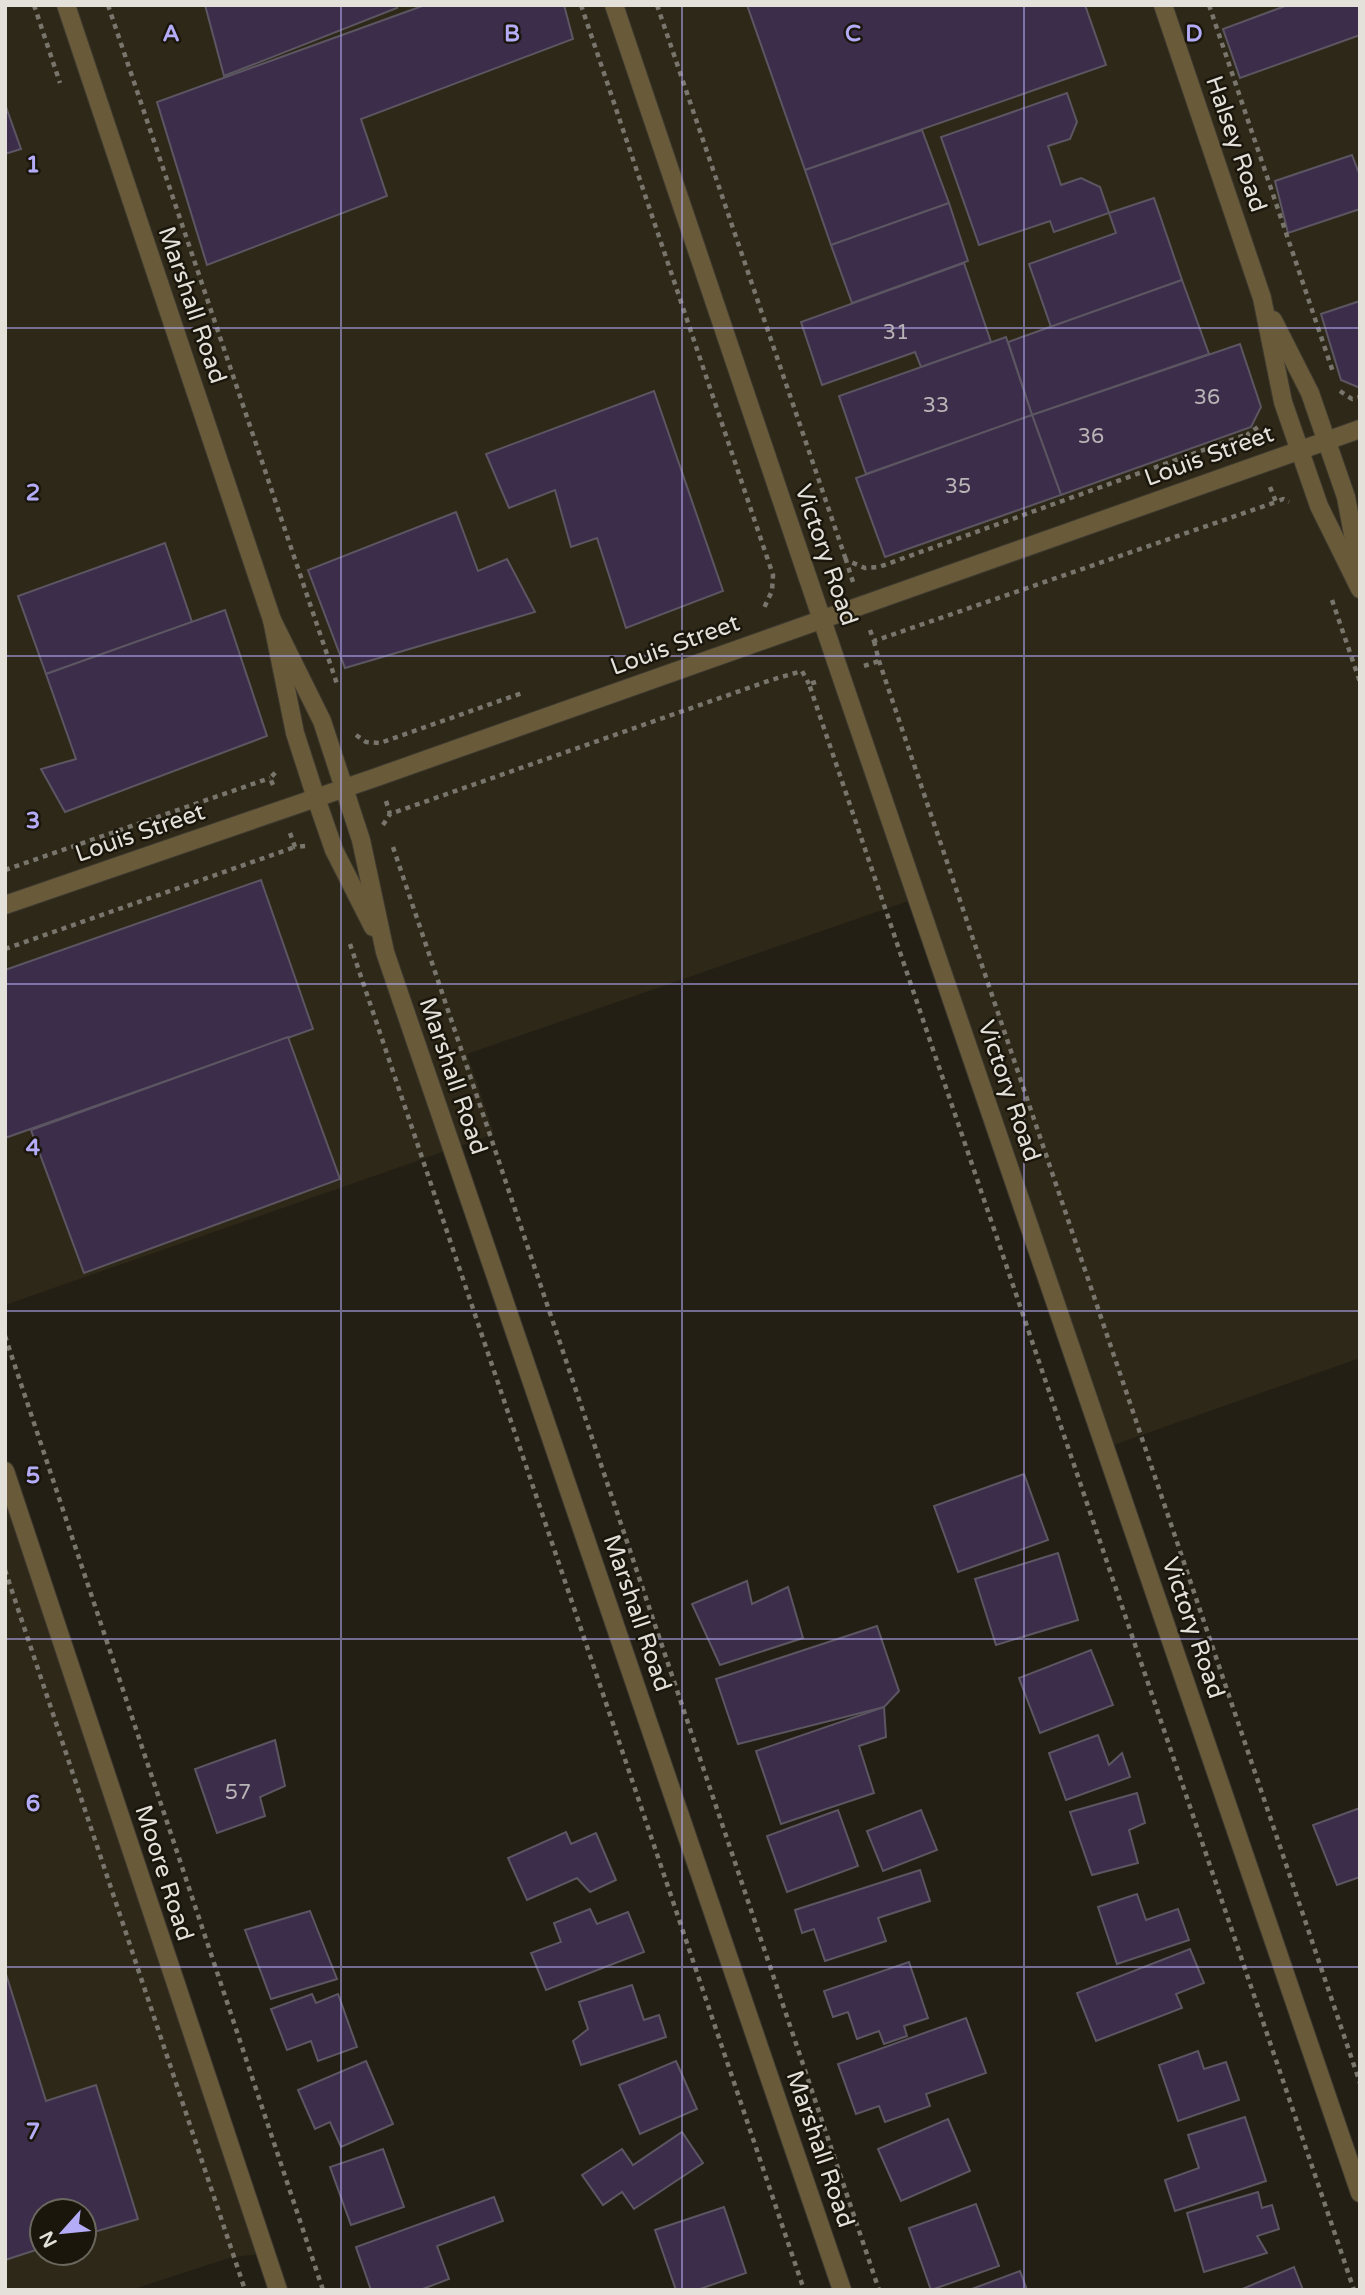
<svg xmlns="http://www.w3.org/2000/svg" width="1365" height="2295" font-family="'Varela Round',sans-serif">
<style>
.built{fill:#2e2818;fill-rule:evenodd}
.building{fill:#3c2d4b;stroke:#5b5661;stroke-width:2}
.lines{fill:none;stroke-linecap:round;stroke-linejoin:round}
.minor-casing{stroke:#3e3a31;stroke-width:20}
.path{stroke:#78756c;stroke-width:4.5;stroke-dasharray:5 5;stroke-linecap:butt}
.minor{stroke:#695b3a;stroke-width:18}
.grid{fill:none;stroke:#b5acf8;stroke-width:2;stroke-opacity:0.55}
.labels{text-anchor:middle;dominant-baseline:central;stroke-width:5;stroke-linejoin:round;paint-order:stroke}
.number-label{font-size:21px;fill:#b9b4b6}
.street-label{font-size:24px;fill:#e3e1da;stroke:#1a160c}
.grid-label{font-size:23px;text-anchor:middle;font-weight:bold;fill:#b5acf8;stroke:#1a160c;stroke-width:5;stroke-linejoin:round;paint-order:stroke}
</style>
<rect width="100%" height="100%" fill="#231f15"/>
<g class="built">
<polygon points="5,5 1360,5 1360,1358 1105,1448 917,898 467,1054 494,1134 5,1305"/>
<path d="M5,1471l260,782 -36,5 -98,32h-126zM42,2211h42v42h-42z"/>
</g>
<g class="building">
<polygon points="205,5 396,5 397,8 224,76"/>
<polygon points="425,5 564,5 573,39 361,119 387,196 207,265 157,102"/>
<polygon points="747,5 1085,5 1106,65 805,170"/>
<polygon points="1288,5 1360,5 1360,35 1240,78 1223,29"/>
<polygon points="1067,93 1077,122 1070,139 1048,146 1061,185 1081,178 1100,187 1109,213 1054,232 1050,221 979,245 941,137"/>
<polygon points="5,104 21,149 5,154"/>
<polygon points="922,130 949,203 831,245 805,170"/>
<polygon points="1352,155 1360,176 1360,209 1288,233 1275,181"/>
<polygon points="1154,198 1182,280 1051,327 1029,264 1116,233 1109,213"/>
<polygon points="949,203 968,261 852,303 831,245"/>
<polygon points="964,263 991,342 921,367 915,352 822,385 801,322"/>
<polygon points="1182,280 1209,354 1032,415 1008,342"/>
<polygon points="1360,301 1360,388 1341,380 1321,314"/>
<polygon points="1006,337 1032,415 866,474 839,396"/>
<polygon points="1240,344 1261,407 1251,427 1061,495 1032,415"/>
<polygon points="654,391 723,591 626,628 597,538 571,547 555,490 509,508 486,454"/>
<polygon points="1032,415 1061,495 885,557 856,478"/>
<polygon points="456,512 478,571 507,559 535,612 345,668 308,570"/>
<polygon points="165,543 192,622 46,674 18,596"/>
<polygon points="225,610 267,736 65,812 41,769 76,759 46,674"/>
<polygon points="261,880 313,1029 5,1138 5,970"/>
<polygon points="288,1037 340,1179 84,1273 31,1130"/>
<polygon points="1024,1474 1048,1540 958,1572 934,1506"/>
<polygon points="1058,1553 1078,1620 996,1645 975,1579"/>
<polygon points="747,1581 752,1604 788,1587 803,1638 720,1665 692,1604"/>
<polygon points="877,1626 899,1691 884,1707 738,1744 716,1679"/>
<polygon points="1091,1650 1113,1705 1040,1733 1019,1678"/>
<polygon points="884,1707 886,1737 859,1746 874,1793 781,1824 756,1751"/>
<polygon points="1098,1735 1109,1765 1122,1753 1130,1777 1066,1800 1049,1753"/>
<polygon points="275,1740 285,1786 260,1797 265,1816 217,1833 195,1769"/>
<polygon points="1137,1793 1145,1823 1129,1830 1138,1863 1092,1875 1070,1812"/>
<polygon points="1360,1808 1360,1877 1337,1885 1313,1825"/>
<polygon points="838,1810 858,1866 787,1892 767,1836"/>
<polygon points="921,1810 937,1850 883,1871 867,1831"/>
<polygon points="566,1832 571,1844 596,1833 616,1880 590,1892 577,1878 527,1900 508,1858"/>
<polygon points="920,1870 930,1901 878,1918 886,1941 825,1961 814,1929 802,1933 795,1910"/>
<polygon points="1137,1894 1146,1920 1178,1909 1189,1940 1117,1964 1098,1907"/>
<polygon points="590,1909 597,1924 628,1912 644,1952 546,1990 531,1953 561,1942 554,1923"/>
<polygon points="310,1911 337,1979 271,1999 245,1930"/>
<polygon points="1190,1949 1204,1983 1176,1994 1182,2008 1096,2041 1077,1993"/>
<polygon points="909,1962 928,2018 904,2026 907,2036 884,2044 879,2031 857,2039 848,2012 833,2017 824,1991"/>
<polygon points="5,1971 46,2101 96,2085 138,2219 84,2235 84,2211 42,2211 42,2248 5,2260"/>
<polygon points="632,1985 644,2020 659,2015 666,2037 581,2065 573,2041 588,2029 579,2002"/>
<polygon points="312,1994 316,2003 338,1994 357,2047 318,2061 311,2041 287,2050 271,2009"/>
<polygon points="966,2018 986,2073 926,2094 930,2106 885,2122 879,2106 856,2114 838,2064"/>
<polygon points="1198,2051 1204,2069 1226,2062 1239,2100 1178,2121 1159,2065"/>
<polygon points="366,2061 393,2124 341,2147 330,2122 315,2129 298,2090"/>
<polygon points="676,2061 697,2109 640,2134 619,2085"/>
<polygon points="1245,2117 1266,2181 1175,2211 1165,2180 1199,2168 1188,2135"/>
<polygon points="948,2119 970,2171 901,2201 878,2149"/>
<polygon points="682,2132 703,2163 634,2209 622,2192 603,2205 582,2175 622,2149 633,2165"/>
<polygon points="383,2149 404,2207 351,2225 330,2167"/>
<polygon points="1258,2192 1262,2208 1272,2205 1279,2229 1257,2236 1267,2253 1204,2272 1187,2213"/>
<polygon points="494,2197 503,2221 437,2246 449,2279 420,2290 371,2290 356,2247"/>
<polygon points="976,2204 999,2266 931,2290 909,2228"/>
<polygon points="724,2207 746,2273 697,2290 676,2290 655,2230"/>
<polygon points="1294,2267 1303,2290 1240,2290"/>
<polygon points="1020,2271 1027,2290 969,2290"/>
</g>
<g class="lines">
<defs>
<g id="minor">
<polyline points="66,5 272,620 295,733 316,798 334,850 373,927"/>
<polyline points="614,5 840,673 1360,2193"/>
<polyline points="1163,5 1262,298 1283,402 1319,506 1360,589"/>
<polyline points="1273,320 1310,393 1346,497 1360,572"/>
<polyline points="272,620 322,721 361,840 385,952 842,2290"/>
<polyline points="5,905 377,777 1360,429"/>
<polyline points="5,1471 278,2290"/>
</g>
</defs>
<use href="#minor" class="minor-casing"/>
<g class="path">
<polyline points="34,5 60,83"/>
<polyline points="108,5 337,684"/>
<polyline points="581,5 773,575 772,591 764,608 761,609"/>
<polyline points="657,5 846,560"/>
<polyline points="1209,5 1333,372"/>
<polyline points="1340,391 1352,399 1360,397"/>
<polyline points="1249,437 1248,434 1261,425"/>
<polyline points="1270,487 1276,502 1283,499 1289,502"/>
<polyline points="853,582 846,560 865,568 879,567 1248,434"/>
<polyline points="1332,600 1360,682"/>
<polyline points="870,630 874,641 1276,502"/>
<polyline points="874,641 879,661 1360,2083"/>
<polyline points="864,666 879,661"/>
<polyline points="816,682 809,684 1354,2290"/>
<polyline points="356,735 366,742 380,743 522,693"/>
<polyline points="273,785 270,778 278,770"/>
<polyline points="386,801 390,814 771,680 802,671 809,684"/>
<polyline points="383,825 390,814"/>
<polyline points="290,833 295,847 306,846"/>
<polyline points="393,847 879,2290"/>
<polyline points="5,870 270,778"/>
<polyline points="350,944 804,2290"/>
<polyline points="5,949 295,847"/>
<polyline points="5,1336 323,2290"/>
<polyline points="5,1570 245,2290"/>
</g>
<use href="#minor" class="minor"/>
</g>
<path class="grid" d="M341,5v2285M682,5v2285M1024,5v2285M5,328h1355M5,656h1355M5,984h1355M5,1311h1355M5,1639h1355M5,1967h1355"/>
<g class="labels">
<g class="number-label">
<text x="896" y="332">31</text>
<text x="1207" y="397">36</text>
<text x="936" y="405">33</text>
<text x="1091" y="436">36</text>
<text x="958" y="486">35</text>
<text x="238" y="1792">57</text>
</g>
<g class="street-label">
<text transform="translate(1236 144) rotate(71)">Halsey Road</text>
<text transform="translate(192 305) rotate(71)">Marshall Road</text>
<text transform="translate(1209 456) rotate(-20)">Louis Street</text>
<text transform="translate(826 555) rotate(71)">Victory Road</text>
<text transform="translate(675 645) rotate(-20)">Louis Street</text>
<text transform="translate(140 833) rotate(-19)">Louis Street</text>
<text transform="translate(453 1076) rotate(71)">Marshall Road</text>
<text transform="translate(1009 1091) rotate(71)">Victory Road</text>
<text transform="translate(637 1613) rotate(71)">Marshall Road</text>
<text transform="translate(1193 1628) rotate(71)">Victory Road</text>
<text transform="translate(164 1873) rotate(72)">Moore Road</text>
<text transform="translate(820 2149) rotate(71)">Marshall Road</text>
</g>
</g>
<g class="grid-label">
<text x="171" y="41">A</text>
<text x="512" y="41">B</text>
<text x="853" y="41">C</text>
<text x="1194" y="41">D</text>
<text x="33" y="172">1</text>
<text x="33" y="500">2</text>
<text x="33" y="828">3</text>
<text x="33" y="1155">4</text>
<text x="33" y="1483">5</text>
<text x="33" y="1811">6</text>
<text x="33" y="2139">7</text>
</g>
<rect width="1365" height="2295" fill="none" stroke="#e3e1da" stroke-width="14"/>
<g transform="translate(63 2232) rotate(243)"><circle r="33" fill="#1a160c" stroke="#6a675e" stroke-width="2"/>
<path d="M0-5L12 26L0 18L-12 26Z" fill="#b5acf8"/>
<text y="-10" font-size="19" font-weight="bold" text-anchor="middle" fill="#e3e1da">N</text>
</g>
</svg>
